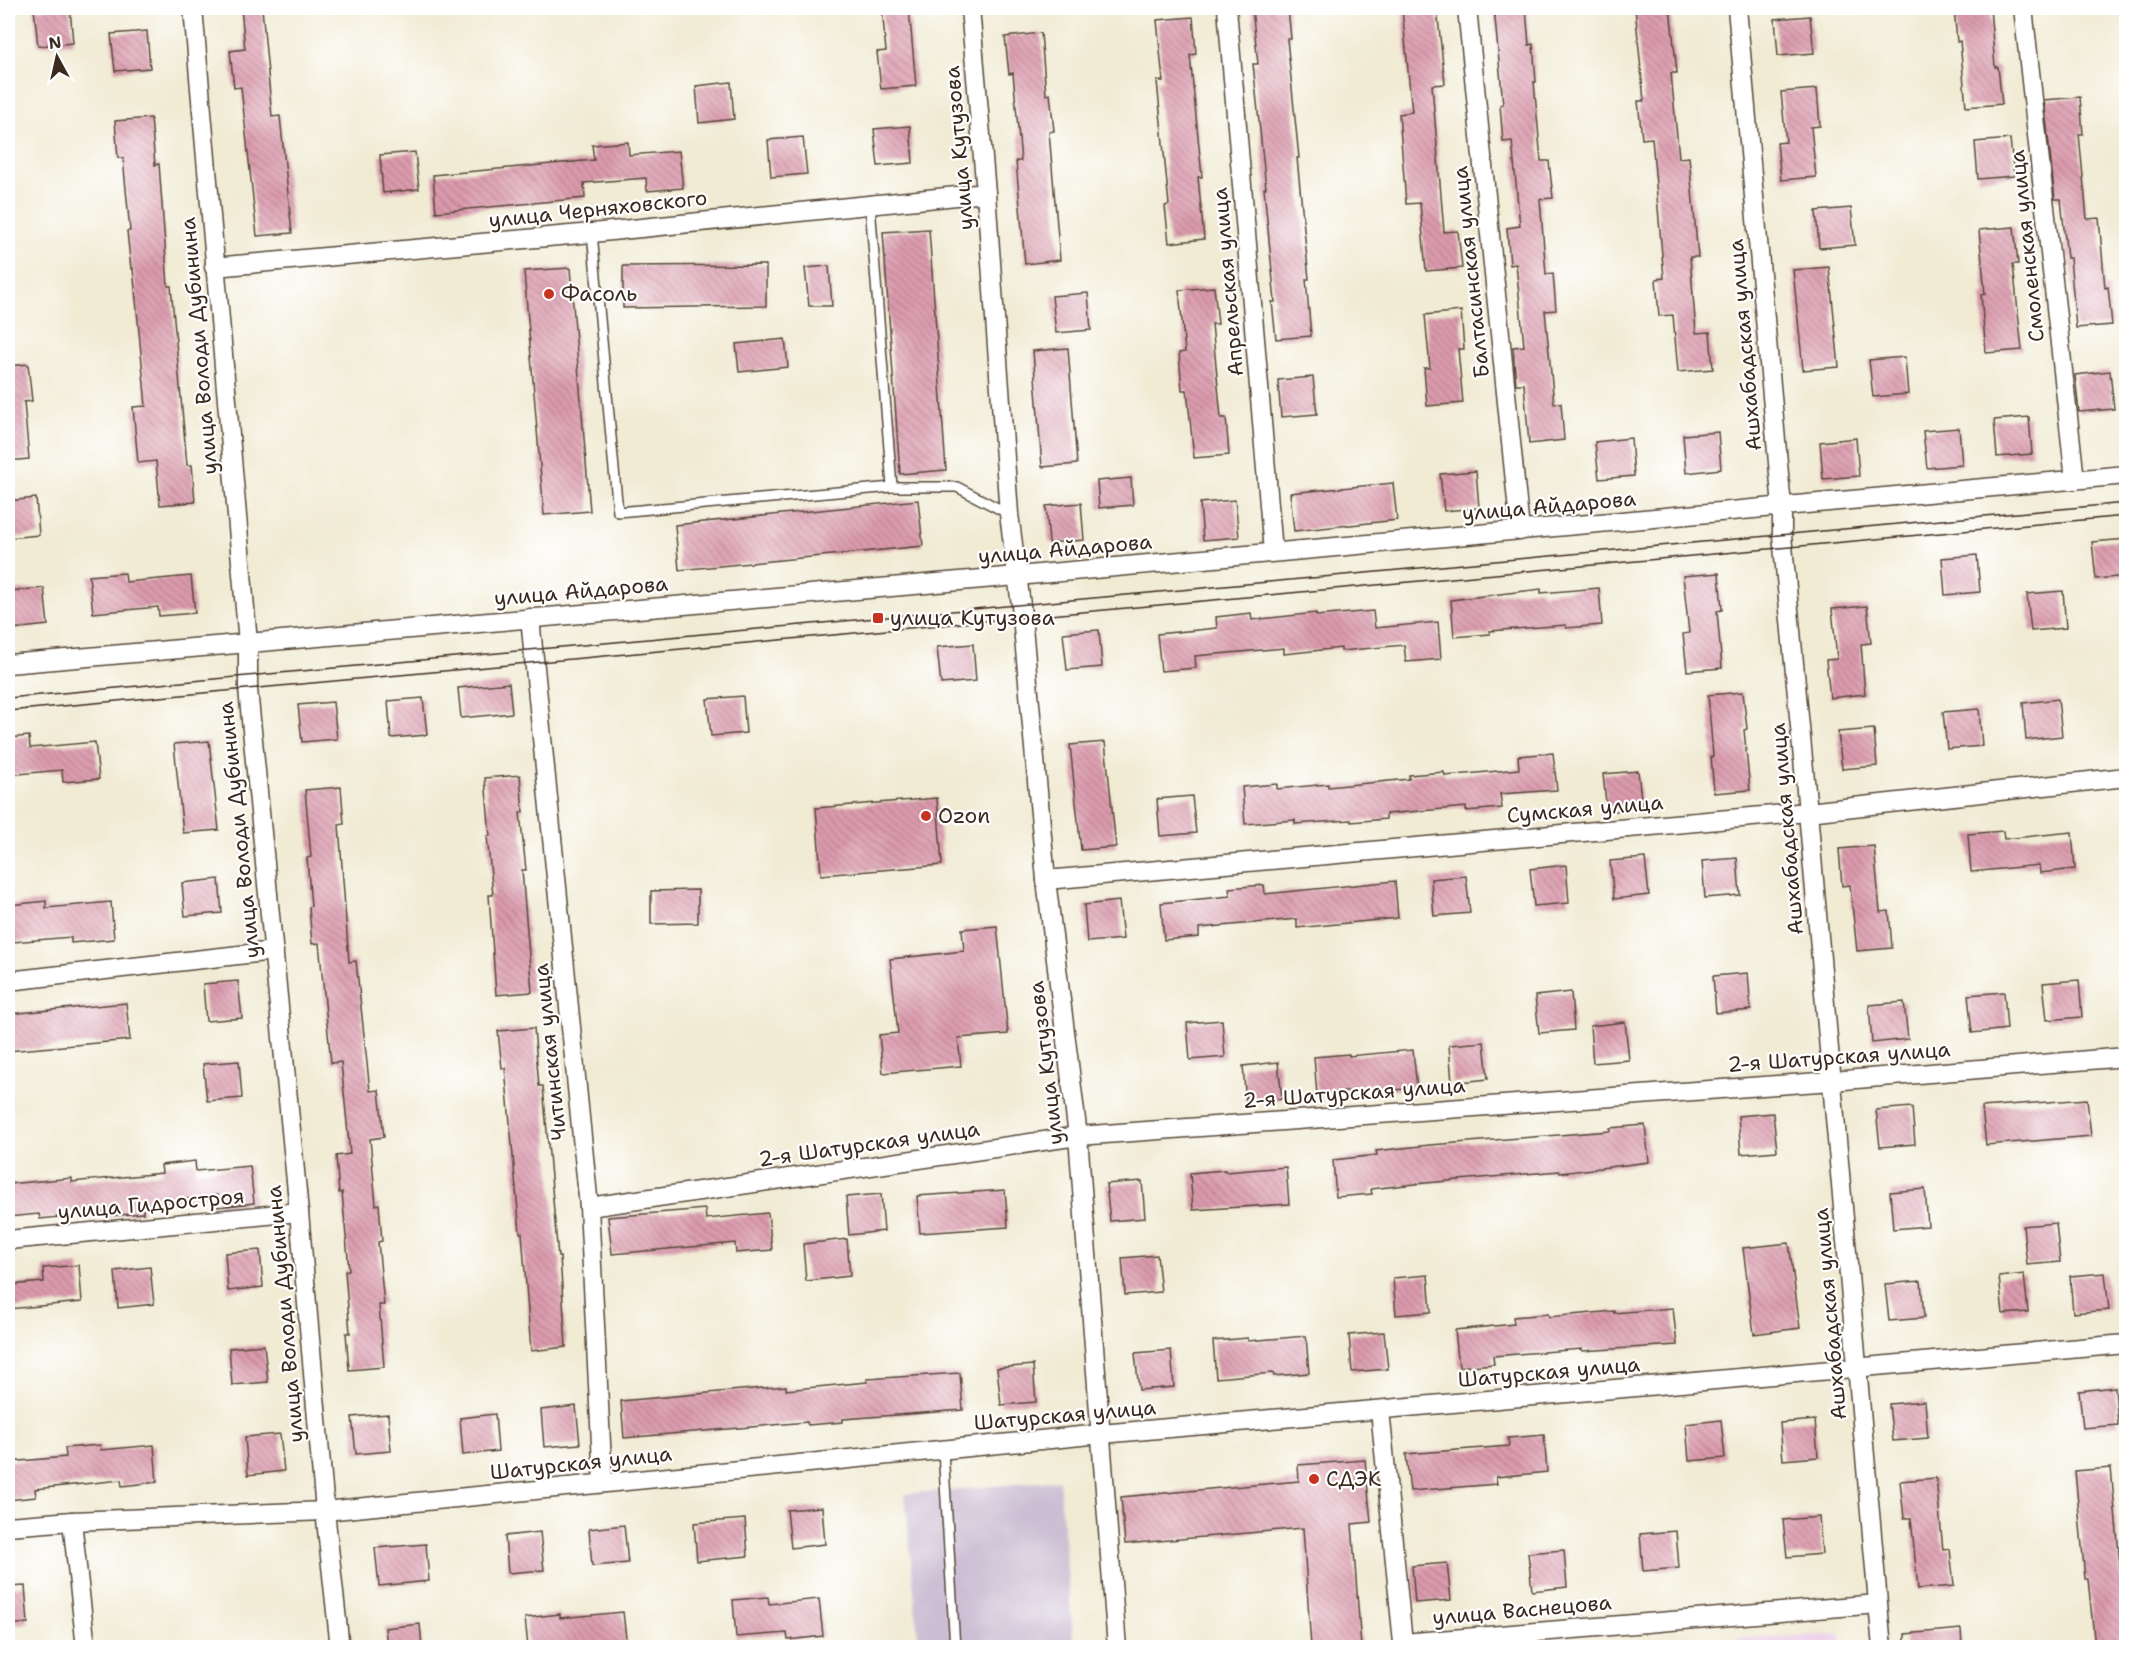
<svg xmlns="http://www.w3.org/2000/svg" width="2134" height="1655" font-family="'Shantell Sans',sans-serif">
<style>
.built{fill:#edd1e9}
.industrial{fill:#ccbfd4}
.building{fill:url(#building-back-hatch)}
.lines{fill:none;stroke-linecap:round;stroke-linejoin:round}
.service-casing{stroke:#564739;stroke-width:12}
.minor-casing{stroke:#564739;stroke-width:21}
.service{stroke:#fff;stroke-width:9}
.minor{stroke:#fff;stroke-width:18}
.tram{stroke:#3b2a1e;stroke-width:1.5}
.poi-dot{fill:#c8321e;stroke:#fff;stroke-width:2}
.labels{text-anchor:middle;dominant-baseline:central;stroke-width:4.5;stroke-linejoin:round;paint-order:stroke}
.street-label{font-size:21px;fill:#3b2a1e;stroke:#fff}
.poi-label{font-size:21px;fill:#3b2a1e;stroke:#fff;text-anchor:start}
</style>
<defs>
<pattern id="building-back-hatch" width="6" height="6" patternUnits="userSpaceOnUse" patternTransform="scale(1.5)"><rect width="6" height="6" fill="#dc9bae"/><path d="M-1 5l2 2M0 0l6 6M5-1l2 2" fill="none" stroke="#b47f8d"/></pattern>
</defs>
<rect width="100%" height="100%" fill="#fff"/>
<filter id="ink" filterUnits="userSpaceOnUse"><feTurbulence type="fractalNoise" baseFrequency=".0167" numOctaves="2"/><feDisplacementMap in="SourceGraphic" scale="12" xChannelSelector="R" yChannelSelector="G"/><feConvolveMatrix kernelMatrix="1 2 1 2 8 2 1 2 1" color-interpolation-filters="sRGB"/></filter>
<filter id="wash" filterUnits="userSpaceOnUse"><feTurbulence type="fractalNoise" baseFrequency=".008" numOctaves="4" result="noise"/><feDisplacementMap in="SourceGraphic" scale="24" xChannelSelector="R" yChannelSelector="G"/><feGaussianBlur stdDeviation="1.35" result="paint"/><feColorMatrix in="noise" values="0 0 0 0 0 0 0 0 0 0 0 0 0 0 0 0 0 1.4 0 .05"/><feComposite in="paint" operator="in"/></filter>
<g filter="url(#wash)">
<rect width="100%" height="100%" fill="#f1ebd4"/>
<polygon class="built" points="1841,1634 1842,1647 1556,1647"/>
<polygon class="industrial" points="1059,1480 1074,1647 919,1647 905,1494"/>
<g id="blocks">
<g class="building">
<polygon points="53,8 70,8 73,43 38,46 34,9"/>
<polygon points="241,8 262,8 272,117 280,116 292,233 257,236 241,87 234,88 230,51 245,49"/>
<polygon points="882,8 909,8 916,86 881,89 877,52 886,51"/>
<polygon points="1252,8 1288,8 1291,39 1287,39 1299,158 1297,158 1309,279 1306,279 1311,336 1276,339 1272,302 1275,302 1264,188 1266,188 1253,64 1258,64"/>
<polygon points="1402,8 1437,8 1445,84 1432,85 1444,232 1458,231 1462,268 1426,271 1420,203 1406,204 1399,114 1412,112"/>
<polygon points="1494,8 1526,8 1529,45 1533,44 1536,82 1534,82 1541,161 1549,161 1553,198 1540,199 1546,274 1553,273 1556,310 1545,311 1554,404 1561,403 1564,440 1529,444 1524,384 1516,384 1513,347 1524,346 1516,264 1510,265 1507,228 1520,226 1512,141 1503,142 1500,105 1503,104"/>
<polygon points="1635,8 1670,8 1677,73 1671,73 1679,158 1689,157 1698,257 1690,257 1696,333 1710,332 1713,369 1678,372 1673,315 1659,316 1656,279 1664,278 1652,138 1642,139 1638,101 1644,101"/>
<polygon points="1954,8 1990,8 1995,67 1998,67 2002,104 1966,107 1960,41 1957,42"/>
<polygon points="1810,16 1814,53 1778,56 1775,19"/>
<polygon points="1193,17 1196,54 1190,55 1202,177 1198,177 1204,239 1169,243 1165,206 1169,205 1157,81 1163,81 1157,20"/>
<polygon points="147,31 150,68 115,71 111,34"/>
<polygon points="1041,33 1046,95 1050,94 1054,131 1049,132 1060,260 1025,264 1016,161 1021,161 1013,73 1009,74 1005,37"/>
<polygon points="731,82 734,119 699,123 696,86"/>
<polygon points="1817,89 1820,126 1811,127 1816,177 1781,180 1777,143 1786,142 1781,92"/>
<polygon points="2080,97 2083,134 2079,134 2087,219 2099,218 2105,288 2108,287 2112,325 2076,328 2070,258 2067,258 2061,199 2055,199 2044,100"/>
<polygon points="151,118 155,165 159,164 168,286 171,286 187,465 192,465 195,502 160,505 156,461 138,463 133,407 146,406 133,268 131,269 127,231 130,231 123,158 118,158 115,121"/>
<polygon points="910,126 913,163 878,166 874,129"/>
<polygon points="803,137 807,174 771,177 768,140"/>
<polygon points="2010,139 2014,176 1978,179 1975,142"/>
<polygon points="628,142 629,155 679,151 683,188 647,191 646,178 584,183 585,198 436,212 433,175 594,160 592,145"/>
<polygon points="415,152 419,189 383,193 380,155"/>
<polygon points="1851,208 1855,245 1819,248 1816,211"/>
<polygon points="2014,227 2018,264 2013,264 2022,350 1986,353 1981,295 1985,294 1979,230"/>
<polygon points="929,229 946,470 900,474 883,232"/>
<polygon points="766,265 766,306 623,308 623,266"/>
<polygon points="829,266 832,306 809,306 805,268"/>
<polygon points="1829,267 1839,367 1803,370 1793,270"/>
<polygon points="570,268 590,511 544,515 524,271"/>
<polygon points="1214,287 1218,324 1212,324 1221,418 1226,418 1229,455 1194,458 1187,390 1182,390 1179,353 1185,352 1179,290"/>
<polygon points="1088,293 1091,330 1056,333 1052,296"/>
<polygon points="1461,311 1464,349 1458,349 1463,403 1427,406 1424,368 1430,368 1425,315"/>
<polygon points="785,339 788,367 739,372 736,344"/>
<polygon points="1068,348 1077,464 1042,467 1033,351"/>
<polygon points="1905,357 1908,394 1873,397 1869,360"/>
<polygon points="28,364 32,401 24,402 29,459 8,461 8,366"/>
<polygon points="2110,371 2114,409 2079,412 2075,375"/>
<polygon points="1313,377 1317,414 1281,417 1278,380"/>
<polygon points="2029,417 2032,454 1997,457 1994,420"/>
<polygon points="1959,428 1962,465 1927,468 1923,431"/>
<polygon points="1718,432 1721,469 1686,473 1683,435"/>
<polygon points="1631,438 1634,476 1599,479 1595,442"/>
<polygon points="1856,438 1859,476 1823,479 1820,442"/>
<polygon points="1476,471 1479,508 1444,511 1440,474"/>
<polygon points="1131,478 1133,505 1099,508 1097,481"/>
<polygon points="1393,483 1397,520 1294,531 1290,493"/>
<polygon points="36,498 39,535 8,538 8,501"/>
<polygon points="918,500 923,546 679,570 675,525"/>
<polygon points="1235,500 1239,537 1203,540 1200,503"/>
<polygon points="1081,503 1084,540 1049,543 1046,506"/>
<polygon points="2127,539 2127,576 2096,579 2092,542"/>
<polygon points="1977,555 1980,592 1945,595 1942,558"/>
<polygon points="125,573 126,582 191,576 195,613 159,616 158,607 93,613 89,576"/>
<polygon points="1719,573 1722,610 1717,611 1722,668 1687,671 1683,634 1689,633 1683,576"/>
<polygon points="44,588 48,625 12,629 9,591"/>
<polygon points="1599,588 1602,625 1566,628 1566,625 1490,631 1490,634 1454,637 1451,600 1541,589 1541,593"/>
<polygon points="2063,591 2066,628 2031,631 2027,594"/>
<polygon points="1867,606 1871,643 1861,644 1865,694 1830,698 1826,660 1837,659 1832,609"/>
<polygon points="1373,611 1375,628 1438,622 1441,659 1406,662 1404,645 1341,651 1341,648 1284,654 1284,648 1195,656 1196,668 1161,671 1157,634 1217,628 1216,617 1251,613 1252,620 1316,613 1316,616"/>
<polygon points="1099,630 1102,667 1067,670 1063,633"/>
<polygon points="973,644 976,681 941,684 937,647"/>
<polygon points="509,683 512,713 461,718 458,688"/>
<polygon points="1743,692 1747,729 1744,730 1750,790 1714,793 1711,756 1713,756 1708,695"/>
<polygon points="743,696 746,733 711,736 707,699"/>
<polygon points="423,698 427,735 391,738 388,701"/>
<polygon points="2058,699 2062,736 2026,740 2023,703"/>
<polygon points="333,702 337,739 302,742 298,705"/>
<polygon points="1979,709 1982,746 1947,749 1943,712"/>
<polygon points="1874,729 1877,766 1842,769 1838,732"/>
<polygon points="29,736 30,748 95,742 99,779 63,782 62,770 8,775 8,738"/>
<polygon points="209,741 219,830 183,833 174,744"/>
<polygon points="1105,742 1116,847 1081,850 1070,745"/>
<polygon points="1553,753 1557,790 1500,794 1502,808 1466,811 1466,807 1386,814 1386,819 1351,822 1351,820 1295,824 1295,820 1245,824 1242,787 1277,784 1277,789 1328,784 1328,787 1409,779 1409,775 1444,772 1445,776 1519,769 1518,756"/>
<polygon points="1638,771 1642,808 1607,812 1603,774"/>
<polygon points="520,775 523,812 520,813 526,870 522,870 532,992 496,995 489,895 493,895 487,836 490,836 485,778"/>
<polygon points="341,787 344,824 339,825 349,962 356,961 370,1091 379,1090 384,1137 370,1139 376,1205 379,1204 382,1241 378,1242 384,1305 379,1305 384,1367 349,1370 346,1333 350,1333 345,1271 349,1270 342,1192 339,1193 336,1156 350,1154 341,1062 331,1063 319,943 312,944 309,907 311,906 307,858 311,857 305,790"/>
<polygon points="1192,796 1196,833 1160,836 1157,799"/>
<polygon points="937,798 942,865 821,875 816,808"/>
<polygon points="2003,831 2004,839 2072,832 2075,869 2040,873 2039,865 1971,872 1968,834"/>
<polygon points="1874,846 1880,912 1889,911 1892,948 1857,951 1850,885 1842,886 1839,849"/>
<polygon points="1645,858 1649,895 1614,899 1610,861"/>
<polygon points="1737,858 1740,895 1705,898 1702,861"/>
<polygon points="1566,865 1569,903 1534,906 1530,869"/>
<polygon points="1466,876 1470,913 1434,916 1431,879"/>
<polygon points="219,879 222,913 185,916 182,883"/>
<polygon points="1395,881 1398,918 1297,928 1297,919 1199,928 1199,937 1164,940 1161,903 1230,896 1229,888 1264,885 1265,894"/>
<polygon points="698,890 698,923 651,924 651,891"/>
<polygon points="46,901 46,908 111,902 114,939 71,943 71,937 13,942 10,905"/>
<polygon points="1119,901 1123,939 1087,942 1084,905"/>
<polygon points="997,926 1008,1034 958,1038 961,1066 883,1073 879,1035 898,1033 890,959 964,951 962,929"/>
<polygon points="1748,973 1751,1010 1716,1013 1713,976"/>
<polygon points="2079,980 2082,1017 2047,1020 2043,983"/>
<polygon points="238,981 242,1018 206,1021 203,984"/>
<polygon points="1571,992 1574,1030 1539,1033 1535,996"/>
<polygon points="2004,992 2007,1029 1972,1033 1968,995"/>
<polygon points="1904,1002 1908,1039 1872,1043 1869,1005"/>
<polygon points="126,1003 130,1040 8,1051 8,1014"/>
<polygon points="1222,1020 1225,1057 1190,1060 1187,1023"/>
<polygon points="1625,1022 1629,1060 1593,1063 1590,1026"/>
<polygon points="534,1028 539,1086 543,1086 558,1257 560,1257 566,1347 531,1351 522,1233 520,1233 505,1068 502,1068 498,1031"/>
<polygon points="1484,1042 1488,1079 1452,1083 1449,1045"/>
<polygon points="1413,1050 1417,1088 1381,1091 1381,1088 1317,1095 1314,1057 1349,1054 1349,1056"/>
<polygon points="239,1061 242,1098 207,1101 203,1064"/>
<polygon points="1278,1062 1282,1099 1246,1103 1243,1066"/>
<polygon points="2087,1099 2091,1136 1986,1145 1982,1107"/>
<polygon points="1912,1107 1915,1144 1880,1147 1876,1110"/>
<polygon points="1773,1113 1777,1151 1741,1154 1738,1116"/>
<polygon points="1645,1125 1649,1162 1560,1173 1559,1171 1415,1184 1371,1189 1372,1194 1336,1197 1333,1160 1377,1155 1376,1151 1430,1145 1610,1131 1610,1128"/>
<polygon points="195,1161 196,1171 250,1166 254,1203 218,1207 217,1195 143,1205 143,1213 108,1216 107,1212 40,1219 39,1214 8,1217 8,1184 72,1178 72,1182 162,1173 161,1165"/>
<polygon points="1286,1167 1289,1204 1193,1210 1190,1173 1225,1170 1226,1172"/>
<polygon points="1142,1181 1145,1218 1110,1221 1106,1184"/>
<polygon points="1925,1189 1928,1226 1893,1229 1890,1192"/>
<polygon points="1005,1190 1008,1227 920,1233 917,1196"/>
<polygon points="881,1194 884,1231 849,1235 846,1197"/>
<polygon points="705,1209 706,1219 768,1213 772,1250 736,1253 735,1243 612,1254 608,1217"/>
<polygon points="2056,1223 2060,1262 2027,1265 2023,1226"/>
<polygon points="847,1239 850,1276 806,1281 803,1244"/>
<polygon points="1789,1243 1800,1328 1754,1334 1743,1248"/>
<polygon points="260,1250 263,1287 228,1291 225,1253"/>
<polygon points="1157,1255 1161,1292 1125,1295 1122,1258"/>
<polygon points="79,1265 82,1302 8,1309 8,1285 44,1282 43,1268"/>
<polygon points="150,1267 154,1304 118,1308 115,1271"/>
<polygon points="2105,1273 2109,1310 2073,1313 2070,1276"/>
<polygon points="2024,1274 2028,1312 2003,1314 1999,1277"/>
<polygon points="1428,1275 1431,1312 1396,1315 1393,1278"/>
<polygon points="1921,1281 1924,1318 1889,1321 1885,1284"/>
<polygon points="1673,1308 1677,1345 1582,1351 1582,1349 1493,1356 1494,1364 1459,1367 1455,1330 1514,1324 1513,1317 1548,1314 1549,1317 1614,1311 1614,1313"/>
<polygon points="1384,1332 1388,1369 1352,1372 1349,1335"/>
<polygon points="1306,1336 1309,1373 1274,1376 1273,1373 1216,1378 1213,1341 1248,1338 1248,1341"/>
<polygon points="264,1345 268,1382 232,1385 229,1348"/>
<polygon points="1171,1350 1174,1387 1139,1390 1135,1353"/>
<polygon points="1033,1365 1036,1402 1001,1405 997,1368"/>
<polygon points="960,1373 963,1410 843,1419 843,1422 808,1425 807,1422 624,1438 621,1401 786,1386 786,1390 867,1382 867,1379"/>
<polygon points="2115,1387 2118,1425 2083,1428 2079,1391"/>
<polygon points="1925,1401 1928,1438 1893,1441 1889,1404"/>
<polygon points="576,1406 580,1444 544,1447 541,1410"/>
<polygon points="388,1414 391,1451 356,1454 352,1417"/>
<polygon points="495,1414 498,1451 463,1455 460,1418"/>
<polygon points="1721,1420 1725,1458 1689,1461 1686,1424"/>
<polygon points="1815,1420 1818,1457 1783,1460 1780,1423"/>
<polygon points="280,1434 284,1471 248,1475 245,1437"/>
<polygon points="1544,1435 1547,1472 1496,1477 1497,1484 1410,1491 1406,1454 1509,1446 1508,1438"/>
<polygon points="100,1445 101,1450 154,1445 157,1482 122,1486 121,1480 35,1489 36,1497 8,1500 8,1462 66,1457 65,1448"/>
<polygon points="1365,1460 1371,1522 1352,1524 1361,1647 1311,1647 1303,1528 1125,1544 1121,1497 1299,1481 1298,1465"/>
<polygon points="2111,1468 2124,1607 2127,1607 2127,1645 2095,1647 2088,1579 2085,1579 2075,1471"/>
<polygon points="1936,1478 1943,1550 1950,1549 1954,1586 1918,1589 1911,1518 1904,1518 1900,1481"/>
<polygon points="822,1507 825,1544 791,1548 787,1510"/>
<polygon points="1819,1517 1822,1554 1787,1557 1783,1520"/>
<polygon points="745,1519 748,1556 697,1561 694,1523"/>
<polygon points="624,1525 628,1563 592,1566 589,1529"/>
<polygon points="1676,1531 1679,1568 1643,1571 1640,1534"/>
<polygon points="540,1532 544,1570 508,1573 505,1536"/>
<polygon points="426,1544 429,1581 379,1586 375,1548"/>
<polygon points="1564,1550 1567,1587 1532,1591 1528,1553"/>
<polygon points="1447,1563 1451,1600 1415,1603 1412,1566"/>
<polygon points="25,1586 28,1623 8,1625 8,1587"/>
<polygon points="768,1597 769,1604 819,1599 823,1636 788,1640 787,1633 736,1637 733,1600"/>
<polygon points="623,1612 627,1647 528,1647 525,1618 560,1614 560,1618"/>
<polygon points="420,1624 422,1647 387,1647 385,1628"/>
<polygon points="1961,1629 1962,1647 1905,1647 1905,1634"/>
</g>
</g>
</g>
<g filter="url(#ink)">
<use href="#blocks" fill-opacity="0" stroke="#564739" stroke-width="1.5"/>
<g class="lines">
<defs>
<g id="service">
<polyline points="870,205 892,487"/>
<polyline points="592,233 618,512 892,487 957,487 1009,514"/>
<polyline points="943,1450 955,1648"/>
</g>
<g id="minor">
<polyline points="193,8 248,643 248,689 299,1212 325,1511 340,1648"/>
<polyline points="970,8 986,193 1009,514 1021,605 1046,880 1078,1136 1117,1648"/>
<polyline points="1227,8 1273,552"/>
<polyline points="1467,8 1520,531"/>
<polyline points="1737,8 1782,507 1782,535 1808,812 1882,1648"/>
<polyline points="2023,8 2075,480"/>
<polyline points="214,267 592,233 986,193"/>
<polyline points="530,618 589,1207 603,1483"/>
<polyline points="8,664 1017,576 2126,475"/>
<polyline points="1046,880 1808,812 2126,777"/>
<polyline points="8,981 274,951"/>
<polyline points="589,1207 1078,1136 1832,1081 2126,1057"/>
<polyline points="8,1240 299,1212"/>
<polyline points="1380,1410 1403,1643 1878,1604"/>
<polyline points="72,1521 86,1648"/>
<polyline points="8,1526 72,1521 325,1511 1101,1434 2126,1344"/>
</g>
</defs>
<use href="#service" class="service-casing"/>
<use href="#minor" class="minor-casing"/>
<use href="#service" class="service"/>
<use href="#minor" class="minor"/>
<g class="tram">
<polyline points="8,698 2126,503"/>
<polyline points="8,711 2126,516"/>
</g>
</g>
</g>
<g class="poi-dot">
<circle cx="549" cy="294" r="6"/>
<rect x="872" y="612" width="12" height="12" rx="3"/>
<circle cx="926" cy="816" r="6"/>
<circle cx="1314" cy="1479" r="6"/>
</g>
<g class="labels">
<g class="street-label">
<text transform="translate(959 148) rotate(-95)">улица Кутузова</text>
<text transform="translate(598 209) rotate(-6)">улица Черняховского</text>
<text transform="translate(2027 246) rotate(-96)">Смоленская улица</text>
<text transform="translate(1471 272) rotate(-96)">Балтасинская улица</text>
<text transform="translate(1228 282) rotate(-95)">Апрельская улица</text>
<text transform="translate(1745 345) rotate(-95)">Ашхабадская улица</text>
<text transform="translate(199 346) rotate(-95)">улица Володи Дубинина</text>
<text transform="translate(1549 506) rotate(-5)">улица Айдарова</text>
<text transform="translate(1065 549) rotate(-5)">улица Айдарова</text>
<text transform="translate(581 591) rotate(-5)">улица Айдарова</text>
<text transform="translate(1585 809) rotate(-5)">Сумская улица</text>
<text transform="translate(1787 829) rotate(-95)">Ашхабадская улица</text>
<text transform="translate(239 830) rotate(-96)">улица Володи Дубинина</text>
<text transform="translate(550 1052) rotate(-96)">Читинская улица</text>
<text transform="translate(1839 1057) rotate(-4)">2-я Шатурская улица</text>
<text transform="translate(1046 1063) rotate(-97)">улица Кутузова</text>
<text transform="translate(1354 1093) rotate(-4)">2-я Шатурская улица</text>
<text transform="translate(869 1144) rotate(-8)">2-я Шатурская улица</text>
<text transform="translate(151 1204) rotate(-5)">улица Гидростроя</text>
<text transform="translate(285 1314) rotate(-95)">улица Володи Дубинина</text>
<text transform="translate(1830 1314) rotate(-95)">Ашхабадская улица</text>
<text transform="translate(1549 1372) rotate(-5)">Шатурская улица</text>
<text transform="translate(1065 1415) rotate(-5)">Шатурская улица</text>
<text transform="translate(581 1463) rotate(-6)">Шатурская улица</text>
<text transform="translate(1522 1610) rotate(-5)">улица Васнецова</text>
</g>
<g class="poi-label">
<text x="561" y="294">Фасоль</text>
<text x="890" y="618">улица Кутузова</text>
<text x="938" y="816">Ozon</text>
<text x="1326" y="1479">СДЭК</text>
</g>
</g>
<rect width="2134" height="1655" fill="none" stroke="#fff" stroke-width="30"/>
<g transform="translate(57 57) rotate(352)" stroke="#ffffff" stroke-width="4.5" paint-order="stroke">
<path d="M0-4.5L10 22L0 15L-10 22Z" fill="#3b2a1e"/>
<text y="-9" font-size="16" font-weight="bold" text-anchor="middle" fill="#3b2a1e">N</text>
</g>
</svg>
